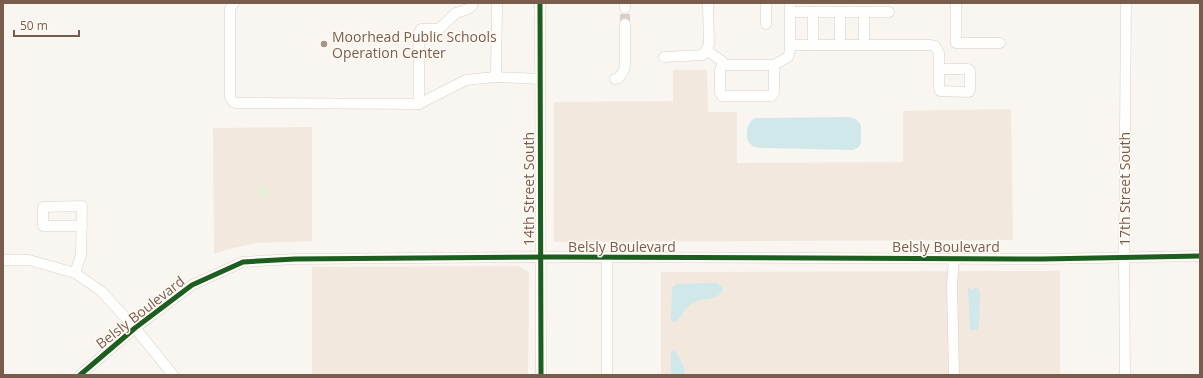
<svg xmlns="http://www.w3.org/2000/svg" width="1203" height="378" font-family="'Open Sans',sans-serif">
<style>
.residential{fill:#f2e8de}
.green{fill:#e7f0db}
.water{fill:#d0e8ea}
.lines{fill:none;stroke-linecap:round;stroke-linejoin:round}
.minor-tunnel{stroke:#d9cfc7;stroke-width:10;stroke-dasharray:10 5;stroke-linecap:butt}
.minor-casing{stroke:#d7d1cb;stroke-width:11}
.minor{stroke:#fefefd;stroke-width:10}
.cycleway-casing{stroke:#fffaf3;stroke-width:8}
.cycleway{stroke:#1b5e20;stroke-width:5}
.poi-dot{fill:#a69286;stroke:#fffaf3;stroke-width:1.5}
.labels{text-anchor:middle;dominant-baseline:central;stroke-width:3;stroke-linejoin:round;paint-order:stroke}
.poi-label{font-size:14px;fill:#7a5c4d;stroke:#fffaf3;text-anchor:start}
.street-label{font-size:14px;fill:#7a5c4d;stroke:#fffaf3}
</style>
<rect width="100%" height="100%" fill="#f9f5f0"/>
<g class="residential">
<polygon points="673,70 707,70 708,112 737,112 737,163 903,162 903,111 1011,109 1013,240 554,242 554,102 673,101"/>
<polygon points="312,127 312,241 257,243 233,248 214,254 213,128"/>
<polygon points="518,266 529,272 528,375 312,375 312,267"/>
<polygon points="1060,271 1060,375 661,375 661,272"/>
</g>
<rect class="green" x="259" y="186" width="8" height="13"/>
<g class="water">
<path d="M850,117l7,3 4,5v17l-2,5 -6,3 -95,-2c-3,-1 -8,-3 -10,-7 -3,-8 -1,-19 7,-23z"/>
<path d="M712,283h5l6,5c-3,14 -21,9 -30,15 -7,4 -12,13 -17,19l-5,-1 1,-33 5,-4z"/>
<polygon points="976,287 980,291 979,327 977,330 970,330 968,289 969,288 972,290"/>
<polygon points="673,350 675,350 684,367 685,375 671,375 671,351"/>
</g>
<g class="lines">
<polyline class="minor-tunnel" points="625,24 625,8"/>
<defs>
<g id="minor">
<polyline points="234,3 230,9 230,97 233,102 236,103 419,104 466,80 494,77 540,79"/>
<polyline points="540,3 541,375"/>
<polyline points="766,3 766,24"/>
<polyline points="956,3 956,43 1000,43"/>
<polyline points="625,8 625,3"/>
<polyline points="790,12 889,12"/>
<polyline points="813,12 813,45"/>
<polyline points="840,12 840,45"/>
<polyline points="864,12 864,44"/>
<polyline points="790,45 931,45 935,46 939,53 939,89 940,91 969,92 970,90 970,71 968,69 939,69"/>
<polyline points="706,50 722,61 722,65"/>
<polyline points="664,57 703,55 709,45 708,3"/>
<polyline points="774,65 774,93 772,96 722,96 720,93 720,70 722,65 774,65 788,57 790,51 790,3"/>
<polyline points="496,77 497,3"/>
<polyline points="615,79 619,78 624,70 625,64 625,24"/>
<polyline points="419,104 419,33 421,29 439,29 456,13 468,9 472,6 472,3"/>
<polyline points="3,260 29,260 75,273 101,291 135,328 173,375"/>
<polyline points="75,273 81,255 82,206 43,207 43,226 82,226"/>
<polyline points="80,375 135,328 192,285 243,262 295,259 553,257 1043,259 1200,256"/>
<polyline points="607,375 607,257"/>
<polyline points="954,375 952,285 954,258"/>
<polyline points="1125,375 1124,256 1126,3"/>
</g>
</defs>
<use href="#minor" class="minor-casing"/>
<use href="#minor" class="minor"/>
<defs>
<g id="cycleway">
<polyline points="540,3 541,375"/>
<polyline points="80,375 135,328 192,285 243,262 295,259 553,257 1043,259 1200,256"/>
</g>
</defs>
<use href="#cycleway" class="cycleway-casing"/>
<use href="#cycleway" class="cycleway"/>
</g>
<circle class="poi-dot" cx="324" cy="44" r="4"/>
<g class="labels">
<g class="poi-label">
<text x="332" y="36">Moorhead Public Schools<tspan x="332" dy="16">Operation Center</tspan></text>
</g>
<g class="street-label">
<text transform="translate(528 189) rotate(-90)">14th Street South</text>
<text transform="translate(1124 189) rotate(-90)">17th Street South</text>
<text x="622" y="246">Belsly Boulevard</text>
<text x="946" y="246">Belsly Boulevard</text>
<text transform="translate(140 312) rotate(-38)">Belsly Boulevard</text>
</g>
</g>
<rect width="1203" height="378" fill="none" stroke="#7a5c4d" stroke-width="8"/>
<path d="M14 30v6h65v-6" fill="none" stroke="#7a5c4d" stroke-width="2"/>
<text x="20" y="30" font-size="12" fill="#7a5c4d" stroke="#fffaf3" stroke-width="3" paint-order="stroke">50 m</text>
</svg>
